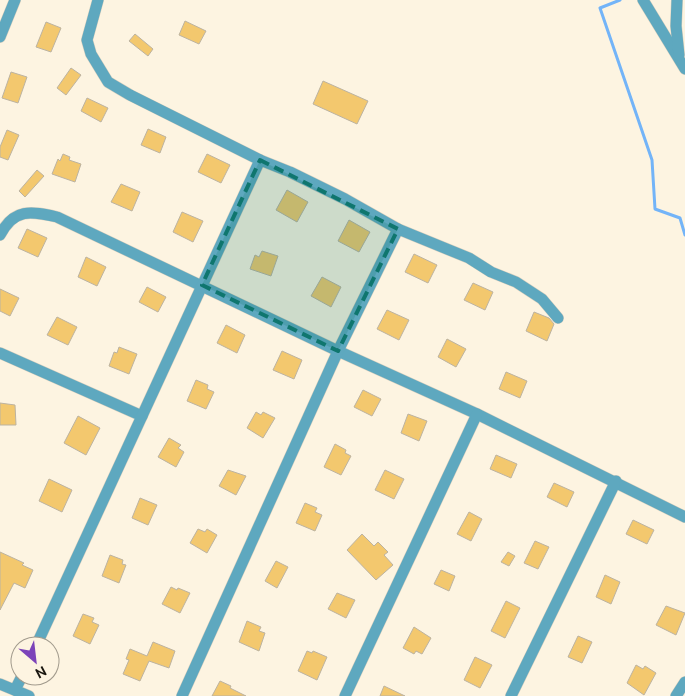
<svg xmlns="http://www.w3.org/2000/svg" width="685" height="696" font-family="Ubuntu,sans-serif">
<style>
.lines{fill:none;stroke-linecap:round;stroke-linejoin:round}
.stream{stroke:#73b4f8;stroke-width:3}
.building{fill:#f3c86e;stroke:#bcb3a1}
.minor-casing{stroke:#d9d0bf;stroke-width:12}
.minor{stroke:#5ea8bf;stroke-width:11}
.marked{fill:#0f766e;fill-opacity:0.2;stroke:#0f766e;stroke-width:4;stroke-dasharray:10 6;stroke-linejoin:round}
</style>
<rect width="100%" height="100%" fill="#fdf4e1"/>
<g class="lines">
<polyline class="stream" points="620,0 600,8 652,160 655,209 680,218 685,235"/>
</g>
<g class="building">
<polygon points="185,21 206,31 199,44 179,35"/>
<polygon points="46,22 61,28 51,52 36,47"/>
<polygon points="135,34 153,49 148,56 129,41"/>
<polygon points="71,68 81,75 66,95 57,88"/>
<polygon points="11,72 27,77 18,103 2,98"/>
<polygon points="323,81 368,101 357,124 313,104"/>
<polygon points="87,98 108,108 101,122 81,111"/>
<polygon points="148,129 166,137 160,153 141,145"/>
<polygon points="7,130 19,135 8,160 0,157 0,147"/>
<polygon points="63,154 70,157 69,160 81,164 75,182 52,174 58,159 60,161"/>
<polygon points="207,154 230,165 221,183 198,172"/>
<polygon points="37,170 44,176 25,197 19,191"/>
<polygon points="121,184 140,192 132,211 111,202"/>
<polygon points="287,190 308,202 297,222 276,210"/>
<polygon points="182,212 203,221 193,242 173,232"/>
<polygon points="349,220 370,232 359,252 338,241"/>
<polygon points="27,229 47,238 38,257 18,248"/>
<polygon points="262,251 278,256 271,276 250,269 255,255 259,257"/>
<polygon points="414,254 437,265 428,283 405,272"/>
<polygon points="86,257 106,267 97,286 78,277"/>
<polygon points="322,277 341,287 331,307 311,296"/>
<polygon points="473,283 493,292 485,310 464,300"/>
<polygon points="147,287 166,297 158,312 139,302"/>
<polygon points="0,289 19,298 10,316 0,311"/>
<polygon points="387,310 409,320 399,340 377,329"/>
<polygon points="534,312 549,318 554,324 547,341 526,331"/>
<polygon points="57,317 77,327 68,345 47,335"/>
<polygon points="226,325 245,335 237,353 217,343"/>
<polygon points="447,339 466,349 456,367 438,357"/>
<polygon points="119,347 137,354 129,374 109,366 114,352 117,353"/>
<polygon points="282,351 302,360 294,379 273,370"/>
<polygon points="506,372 527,381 520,398 499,389"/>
<polygon points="196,380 208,385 207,389 214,392 206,409 187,401"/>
<polygon points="363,390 381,399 372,416 354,407"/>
<polygon points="0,403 15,405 16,425 0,425"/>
<polygon points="256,412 261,415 263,412 275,418 263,438 247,428"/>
<polygon points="408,414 427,421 419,441 401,433"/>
<polygon points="78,416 100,428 86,455 64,443"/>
<polygon points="169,438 181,445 178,448 184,452 176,467 158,457"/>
<polygon points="335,444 346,450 345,453 351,456 341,475 324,467"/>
<polygon points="496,455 517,464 511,478 490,469"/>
<polygon points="228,470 246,476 236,495 219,486"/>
<polygon points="385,470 404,479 394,499 375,490"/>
<polygon points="49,479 72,490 62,512 39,501"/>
<polygon points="554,483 574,492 567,507 547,497"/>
<polygon points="140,498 157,505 148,525 132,518"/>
<polygon points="305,503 317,508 315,512 322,515 315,531 296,523"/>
<polygon points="469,512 482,519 471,541 457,534"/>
<polygon points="633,520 654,530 647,544 626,534"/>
<polygon points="198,529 205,532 207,529 217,535 207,553 190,543"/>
<polygon points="362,534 374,546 378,542 388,552 384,555 393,565 376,580 347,550"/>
<polygon points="535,541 549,547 538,569 524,563"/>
<polygon points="0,552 24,563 22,565 33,570 25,588 14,583 0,610"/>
<polygon points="508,552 515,556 509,566 501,562"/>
<polygon points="110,555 123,560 122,564 126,565 119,583 102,576"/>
<polygon points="276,561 288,567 277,588 265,581"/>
<polygon points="441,570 455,576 449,591 434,584"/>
<polygon points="605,575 620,582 611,604 596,597"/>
<polygon points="171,587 177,590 178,588 190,593 180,613 162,604"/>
<polygon points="337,593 355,600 346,618 328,609"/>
<polygon points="506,601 520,608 505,638 491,631"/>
<polygon points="666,606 685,613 676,635 656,625"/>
<polygon points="83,614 94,618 92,622 99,625 90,644 73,636"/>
<polygon points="247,621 261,627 259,631 265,633 259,651 239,642"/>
<polygon points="414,627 431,638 422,654 416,651 414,654 403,648"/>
<polygon points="578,636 592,642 582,663 568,657"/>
<polygon points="153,642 175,651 169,668 149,661 140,681 123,674 129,660 126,659 130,649 147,656"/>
<polygon points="307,651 312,653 313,651 327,657 317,680 298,671"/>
<polygon points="475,657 492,665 480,688 464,680"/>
<polygon points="636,665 643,669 645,666 656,673 644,695 627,683"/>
<polygon points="220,681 231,686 230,688 246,696 212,696"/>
<polygon points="384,686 405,696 380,696"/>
</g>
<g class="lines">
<defs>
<g id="minor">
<polyline points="98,0 87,40 91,54 108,82 130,95 260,160 290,172 345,199 398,229 469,258 491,272 516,282 542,299 558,318"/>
<polyline points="643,0 685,69"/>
<polyline points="677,0 676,26 679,55"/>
<polyline points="0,37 15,0"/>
<path d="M0,235c14,-27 31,-24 57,-18l281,134 139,63 208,103"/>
<polyline points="0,353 142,416"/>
<polyline points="36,646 260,160"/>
<polyline points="0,684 29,696"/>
<polyline points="15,690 22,676"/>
<polyline points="182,696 338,351 398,229"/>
<polyline points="345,696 477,414"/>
<polyline points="511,696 616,481"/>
<polyline points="676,696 685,682"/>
</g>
</defs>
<use href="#minor" class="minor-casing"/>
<use href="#minor" class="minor"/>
</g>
<path class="marked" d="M260,160l138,69 -60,122 -136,-66z"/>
<g transform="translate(35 661) rotate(152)"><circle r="24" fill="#fdf4e1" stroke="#a29b8d"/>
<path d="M0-4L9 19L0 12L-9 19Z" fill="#7c43b9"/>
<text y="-8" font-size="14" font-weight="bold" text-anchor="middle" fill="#19160f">N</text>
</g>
</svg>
